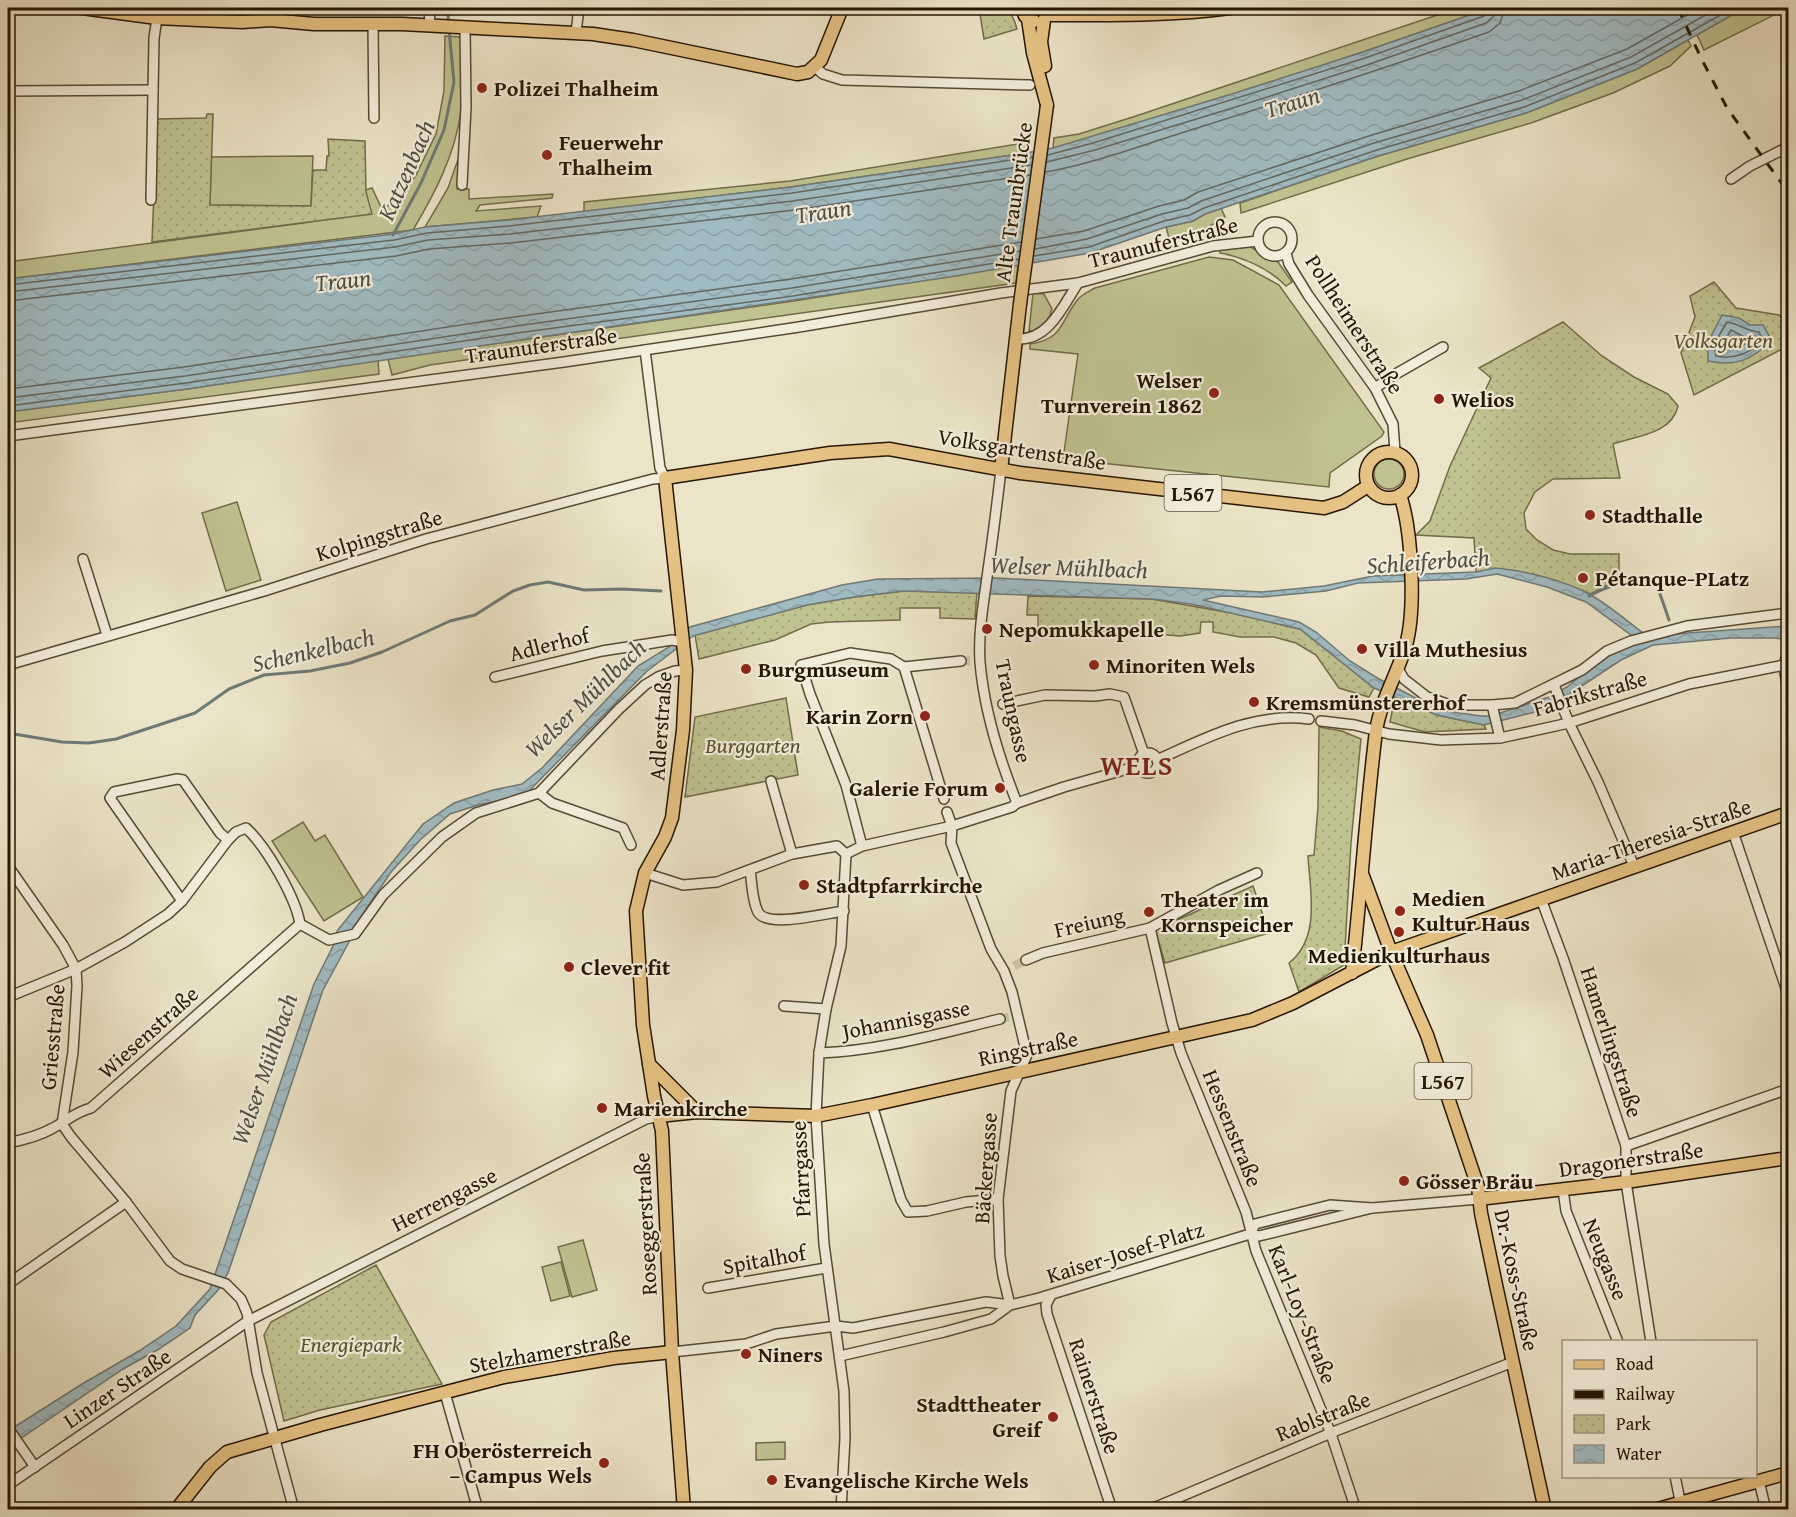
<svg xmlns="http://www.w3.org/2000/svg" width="1796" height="1517" font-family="'Gentium Book Plus',serif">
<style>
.grass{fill:#c0c290;stroke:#726c49;stroke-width:1.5}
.park{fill:url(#park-dots);stroke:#726c49;stroke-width:1.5}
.water{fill:url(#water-waves);stroke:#6f7975;stroke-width:1.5;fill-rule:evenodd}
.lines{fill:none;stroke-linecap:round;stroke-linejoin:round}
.shore{stroke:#626862;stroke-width:1.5}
.stream{stroke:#6f7975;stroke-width:3}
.minor-tunnel{stroke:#cec5aa;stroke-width:9;stroke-dasharray:9 4.5;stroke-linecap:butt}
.minor-casing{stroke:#574934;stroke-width:12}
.major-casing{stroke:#251502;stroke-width:15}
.minor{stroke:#f3eddb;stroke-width:9}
.major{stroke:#e6c284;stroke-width:12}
.rail{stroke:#251502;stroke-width:3;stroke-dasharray:10 10;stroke-linecap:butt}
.major-bridge-casing{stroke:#251502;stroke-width:15;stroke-linecap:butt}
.major-bridge{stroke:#e6c284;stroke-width:12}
.poi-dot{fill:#8f2418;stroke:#f3eddb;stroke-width:2}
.labels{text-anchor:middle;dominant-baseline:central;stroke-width:4.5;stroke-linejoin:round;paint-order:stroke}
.shield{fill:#f3eddb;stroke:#635643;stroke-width:1.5}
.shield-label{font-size:21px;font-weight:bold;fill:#251502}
.poi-label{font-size:22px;font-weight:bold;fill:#251502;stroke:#f3eddb;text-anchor:start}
.street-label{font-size:22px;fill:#251502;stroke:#f3eddb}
.park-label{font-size:22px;font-style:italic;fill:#5b5234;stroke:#f3eddb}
.water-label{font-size:24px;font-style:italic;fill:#504f45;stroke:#f3eddb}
.district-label{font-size:28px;font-weight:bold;letter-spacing:1.5px;fill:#7a1f14;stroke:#f3eddb}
</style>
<defs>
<pattern id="park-dots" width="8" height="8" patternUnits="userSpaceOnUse" patternTransform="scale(1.5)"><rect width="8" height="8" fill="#c0c290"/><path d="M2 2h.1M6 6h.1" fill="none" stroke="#a5a67b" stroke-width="1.8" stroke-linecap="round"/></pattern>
<pattern id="water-waves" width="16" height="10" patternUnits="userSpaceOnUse" patternTransform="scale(1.5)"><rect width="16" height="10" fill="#a0bbc2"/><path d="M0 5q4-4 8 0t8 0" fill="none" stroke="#8aa0a5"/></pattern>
</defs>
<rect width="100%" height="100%" fill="#ece4c8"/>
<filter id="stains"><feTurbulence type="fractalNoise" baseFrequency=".00333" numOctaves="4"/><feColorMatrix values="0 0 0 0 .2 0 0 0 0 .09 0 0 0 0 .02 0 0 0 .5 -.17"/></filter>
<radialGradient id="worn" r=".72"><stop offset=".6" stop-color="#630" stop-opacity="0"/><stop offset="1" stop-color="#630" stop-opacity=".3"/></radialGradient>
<g class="grass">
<path d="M1458,8h32c-144,50 -289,101 -437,140l1,-10 25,-4 57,-18z"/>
<polygon points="1744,8 1788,8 1704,50 1697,35"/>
<path d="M445,36l16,1c0,24 3,50 0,74 -6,44 -26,82 -48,119l-405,49v-17l302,-40 33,-25 29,-9 10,21 16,-9 18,-25 20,-41 8,-43z"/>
<polygon points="1688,40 1691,46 1670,66 1613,93 1531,123 1407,159 1241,213 1240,203 1378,156 1526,113 1637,69"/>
<polygon points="1031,142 1029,152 1020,154 791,187 584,212 584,202 790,181"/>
<polygon points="461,151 457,189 469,189 469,199 553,194 552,198 480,205 476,211 541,206 537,217 425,227 448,188"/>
<polygon points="313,156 311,206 210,205 211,157"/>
<polygon points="1221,208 1225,217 1193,236 1169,238 1166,227 1193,221 1205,214"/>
<path d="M1245,244c14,6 18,14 33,18l14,20 -6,4c-16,-17 -43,-29 -66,-33l1,-5z"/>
<path d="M1209,257l24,3 46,25 105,147 -2,4 -52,37 -1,14 -266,-28 15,-105 -48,-5v-5c35,-5 30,-24 49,-46 4,-4 11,-7 16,-10z"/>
<polygon points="1018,265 1016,283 430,365 392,375 388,359 794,301"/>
<polygon points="1033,293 1044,294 1052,309 1048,320 1040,330 1029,331"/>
<polygon points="378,360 379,374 8,423 8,412 187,389"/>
<circle cx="1389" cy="474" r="15"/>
<polygon points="237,502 261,580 226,591 202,513"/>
<polygon points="303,822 315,841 325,835 363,897 324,921 272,841"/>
<polygon points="583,1240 597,1290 572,1297 558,1247"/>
<polygon points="561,1262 570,1296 551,1301 542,1267"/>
<polygon points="785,1442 785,1459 756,1460 756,1443"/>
</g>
<g class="park">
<path d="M979,8c24,-1 31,-5 38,21l-33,10z"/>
<polygon points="207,114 213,114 210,205 311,206 313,170 326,170 327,156 329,156 328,139 365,141 366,192 372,214 152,242 157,119 206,118"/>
<polygon points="1714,282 1736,308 1779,315 1788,324 1788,346 1694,395 1681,353 1695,317 1690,296"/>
<path d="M1563,322l39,34 32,21 34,17 10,12c-6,28 -42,30 -65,38l7,34 -67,1 -18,13 -11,21 2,16 11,11 16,10 17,4h49v26l-29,14c-35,-16 -76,-29 -114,-22l-2,-34 -58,-3 14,-14 20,-55 41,-88 -12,-10z"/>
<polygon points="904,591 977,592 975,619 940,618 940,608 900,608 900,620 830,622 811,624 775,640 699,659 695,635 807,605 854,597"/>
<polygon points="1028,596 1152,599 1237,614 1300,629 1374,688 1369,697 1339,688 1316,655 1296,643 1274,637 1240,637 1213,632 1213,622 1201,622 1200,633 1180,636 1116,631 1038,632 1038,615 1027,615"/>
<polygon points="1395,697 1437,715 1484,725 1486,729 1425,732 1390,722"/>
<polygon points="786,698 798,775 685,797 695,717"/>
<path d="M1319,727l23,4 19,8 -10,104 -7,122 -45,27 -10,-29c32,-25 21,-72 19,-107l6,-1 4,-48z"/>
<polygon points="1253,886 1269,933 1165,963 1155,930"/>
<polygon points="376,1265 442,1384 320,1410 284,1421 264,1335 271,1322"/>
</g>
<g class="water">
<polygon points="1490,8 1744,8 1637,69 1526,113 1378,156 1205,214 1193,221 1166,227 1090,253 950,277 187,389 8,412 8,279 394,234 425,227 509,220 791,187 1020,154 1053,148 1235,93 1363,52"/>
<path d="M1722,315l17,3 11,7h13l9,16c-22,19 -35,26 -64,20v-19z"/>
<path d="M1495,568c27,2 71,13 94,26 22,12 41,30 61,44l23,-4 115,-8v14l-14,-2h-43l-78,7 -32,15 -74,49 -63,16 -47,-10 -63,-27 -74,-59 -109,-25 -39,-5 -249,-8 -49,6 -47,8 -114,31 -47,36 -121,123 -47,10 -28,9 -30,26 -29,32 -37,55 -5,15 -26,48 -95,283 -10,17 -23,25 -5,13 -31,21 -36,20 -115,78v-16l74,-47 57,-33 37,-25 34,-37 104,-305 20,-40 3,-13 86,-107 31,-21 39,-13 29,-6 20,-16 96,-102 31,-19 21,-20 152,-42 36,-6 118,-1 266,14 62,-6 49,-10 103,-4zM1497,574l50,13 39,15 53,39 -42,21 -30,25 -18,10 -58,19h-10l-42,-6 -60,-31 -29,-18 -34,-29 -17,-10 -96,-22 18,-4 42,1 63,-6 32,-8 108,-4z"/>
</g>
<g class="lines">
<g class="shore">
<polyline points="1048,155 1093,143 1365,58 1484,16 1487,13 1488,8"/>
<polyline points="1047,162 1095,150 1239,106 1367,65 1486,23 1494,16 1496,8"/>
<path d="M1046,172c50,-9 99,-28 148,-43 99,-31 197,-63 295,-97l11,-9 5,-15"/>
<polyline points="1036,239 1084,231 1159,206 1184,200 1198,192 1372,135 1519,91 1627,49 1700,8"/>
<polyline points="1035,249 1087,239 1162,214 1188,208 1201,201 1374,143 1522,100 1631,57 1718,8"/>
<polyline points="1034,256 1089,247 1164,221 1190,215 1204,208 1377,150 1524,107 1635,63 1733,8"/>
<polyline points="8,285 394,240 427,233 509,226 792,193 1032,157"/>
<polyline points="8,292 395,247 428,240 510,234 793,201 1031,165"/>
<polyline points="8,301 396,256 429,249 511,243 794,210 1030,175"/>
<path d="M1727,322c13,2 19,9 32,10l4,9c-13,12 -30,19 -47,15l-2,-12z"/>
<polygon points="1731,330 1748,339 1749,343 1727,350 1723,350 1722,345"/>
<polyline points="8,389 184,367 514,317 791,279 1021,242"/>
<polyline points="8,398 185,376 516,326 792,288 1020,251"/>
<polyline points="8,406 186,383 517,333 793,296 1019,259"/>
</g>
<g class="stream">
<polyline points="447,8 449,24"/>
<polyline points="393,235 421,183 444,130 454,82 449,30"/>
<polyline points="1654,585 1658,588 1669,620"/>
<path d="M1589,596c21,-11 41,-18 65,-11l7,-3"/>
<polyline points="8,735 14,734 62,742 89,743 116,739 195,713 229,689 264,675 310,671 350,663 382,652 450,621 475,615 513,591 530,585 548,582 584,590 622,589 661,591"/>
</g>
<g class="minor-tunnel">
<polyline points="961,661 974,661"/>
<polyline points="1014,966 1026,960"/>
<polyline points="1000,1019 1011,1017"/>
</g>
<defs>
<g id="minor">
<polyline points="429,8 430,25"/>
<polyline points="373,24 374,118"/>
<polyline points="576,32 579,8"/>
<polyline points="815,67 823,74 842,80 1030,85"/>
<polyline points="8,91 153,90"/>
<polyline points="1731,179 1750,166 1788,147"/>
<polyline points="462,185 466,107 465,27"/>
<polyline points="151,200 154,38 157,18"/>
<circle cx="1275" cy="239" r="17"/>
<polyline points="1286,253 1289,264 1308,295 1375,388 1393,424 1395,452"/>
<path d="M1018,339c31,1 45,-33 60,-56"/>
<polyline points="1375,388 1394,375 1443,347"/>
<polyline points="8,436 564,362 799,327 1001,293 1078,283 1213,246 1258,241"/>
<path d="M1001,470c-4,33 -8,67 -13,100 -4,31 -10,61 -8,92 4,48 19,96 37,141"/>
<polyline points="83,559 107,635"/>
<polyline points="8,665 264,591 426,539 653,479 665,478 660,468 645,350"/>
<polyline points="1784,665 1788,694"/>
<polyline points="1784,665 1788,652"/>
<polyline points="904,667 944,799"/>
<polyline points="1397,667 1404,679 1427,697 1450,705 1492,705 1515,703 1582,670 1607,651 1631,641 1687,626 1788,613"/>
<polyline points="495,677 602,651 672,640 683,642"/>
<polyline points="1554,685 1569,723 1598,782 1634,866"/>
<polyline points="1003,704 1045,695 1095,696 1110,694 1124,697 1144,754"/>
<polyline points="1492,705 1500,738"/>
<polyline points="1321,721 1355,725 1389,734 1441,740 1500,738 1569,723 1689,684 1784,665"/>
<circle cx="1148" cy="763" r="10"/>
<path d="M1157,760c49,-22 96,-48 152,-41"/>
<polyline points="771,781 792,854"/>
<polyline points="539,793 552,803 623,828 631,845"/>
<polyline points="947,812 952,826 951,843 991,949 1004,971 1012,992 1027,1055 1011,1091 998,1199 1000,1256 1003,1276 1010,1305"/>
<polyline points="1733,832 1788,994"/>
<polyline points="862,846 846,785 810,694 801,665 850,653 891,659 904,667 961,661"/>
<polyline points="846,854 862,846 952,826 1012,807 1017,803 1064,787 1138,766"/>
<polyline points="8,866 63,945 76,969 77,986 73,1052 62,1124"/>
<path d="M750,870c2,13 2,31 8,42 9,17 68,1 86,-1"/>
<polyline points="645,873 683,885 717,882 792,854 837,846 846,854 841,946 826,1009 819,1053 816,1116 824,1244 844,1391 845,1438 841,1510"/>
<polyline points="1541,899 1563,958 1626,1146 1626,1182 1651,1342"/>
<polyline points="182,901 110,798 114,792 177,779 183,780 220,833 228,840"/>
<polyline points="300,924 329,940 355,934 383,895 442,837 476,813 539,793 619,709 645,685 658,677 675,671 686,670"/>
<polyline points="1150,928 1172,1023 1181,1053 1246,1212 1256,1251 1331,1434 1356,1510"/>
<polyline points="1026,960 1043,953 1150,928 1219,890 1257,873"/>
<path d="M8,997l68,-28 49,-27 43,-28 14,-13 46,-61 8,-8 10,-4c20,18 50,70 54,96"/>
<polyline points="784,1006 826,1009"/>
<path d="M819,1053c62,-2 122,-20 181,-34"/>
<polyline points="872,1105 901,1200 908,1212 927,1211 966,1202 998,1199"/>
<polyline points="62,1124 71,1137 126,1202 170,1261 182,1269 226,1284 241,1299 247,1313 257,1373 294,1510"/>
<path d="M8,1143c15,-3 31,-7 45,-15 16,-8 20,-15 38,-20l209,-184"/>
<polyline points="1626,1146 1788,1089"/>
<polyline points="1563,1190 1566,1211 1618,1342"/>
<polyline points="1250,1234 1255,1224 1330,1205 1372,1208 1479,1199"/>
<polyline points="8,1284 126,1202"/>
<polyline points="708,1288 826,1268"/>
<polyline points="1051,1295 1046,1305 1047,1314 1112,1510"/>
<polyline points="672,1352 746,1344 776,1334 836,1326 853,1328 986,1302 1010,1305 1039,1298 1250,1234 1259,1236 1372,1208"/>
<polyline points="840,1356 944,1332 991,1319 1010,1305"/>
<polyline points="445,1393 478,1510"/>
<polyline points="8,1428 35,1467"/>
<polyline points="1675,1476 1682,1510"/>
<polyline points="1759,1481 1766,1510"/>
<polyline points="8,1485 248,1321 646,1119 659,1116"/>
<polyline points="1149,1510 1338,1430 1513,1362"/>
</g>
<g id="major">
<polyline points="82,8 157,18 242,22 270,20 314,24 402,24 593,34 633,40 797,74 808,72 821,60 842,8"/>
<polyline points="1022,8 1025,16 1034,21"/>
<path d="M1050,15c60,0 120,1 180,-7"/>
<polyline points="1028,19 1033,53 1047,105"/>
<polyline points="1044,20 1041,42 1045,66"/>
<circle cx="1389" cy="475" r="23"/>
<polyline points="1001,470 1020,304"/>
<polyline points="1363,876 1391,952 1427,1035 1478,1187 1481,1213 1496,1285 1545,1510"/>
<path d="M1352,973c9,-81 14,-162 24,-242 5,-31 21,-56 30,-86 10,-36 6,-115 -6,-150"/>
<polyline points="649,1064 697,1112"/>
<polyline points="659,1116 697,1112 816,1116 872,1105 1252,1020 1293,1003 1391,952 1788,813"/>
<polyline points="1479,1199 1626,1182 1788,1158"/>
<polyline points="176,1510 210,1467 227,1452 320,1425 504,1377 614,1358 672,1352"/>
<polyline points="684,1510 672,1352 662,1131 654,1096 643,1025 636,911 645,873 665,837 672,818 683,730 686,670 665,478 830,453 889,449 1020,473 1324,508 1343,502 1368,486"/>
<polyline points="1654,1510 1788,1473"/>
</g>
</defs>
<use href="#minor" class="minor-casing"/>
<use href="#major" class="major-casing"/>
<use href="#minor" class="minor"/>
<use href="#major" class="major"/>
<polyline class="rail" points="1678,8 1701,58 1727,108 1788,192"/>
<defs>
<polyline id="major-bridge" points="1020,304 1047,105"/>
</defs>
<use href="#major-bridge" class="major-bridge-casing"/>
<use href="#major-bridge" class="major-bridge"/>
</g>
<g class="poi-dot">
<circle cx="482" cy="88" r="6"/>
<circle cx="547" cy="155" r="6"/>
<circle cx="1214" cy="393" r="6"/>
<circle cx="1439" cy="399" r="6"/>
<circle cx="1590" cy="515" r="6"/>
<circle cx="1583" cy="578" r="6"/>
<circle cx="987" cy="629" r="6"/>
<circle cx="1362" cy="649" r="6"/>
<circle cx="1094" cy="665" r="6"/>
<circle cx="746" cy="669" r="6"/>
<circle cx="1254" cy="702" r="6"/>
<circle cx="925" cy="716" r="6"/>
<circle cx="1000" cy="788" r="6"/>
<circle cx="804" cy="885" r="6"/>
<circle cx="1400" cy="911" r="6"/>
<circle cx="1149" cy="912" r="6"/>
<circle cx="1399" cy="932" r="6"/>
<circle cx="569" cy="967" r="6"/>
<circle cx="602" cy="1108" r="6"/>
<circle cx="1404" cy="1181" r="6"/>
<circle cx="746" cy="1354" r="6"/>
<circle cx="1053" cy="1417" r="6"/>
<circle cx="604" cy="1463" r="6"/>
<circle cx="772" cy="1480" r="6"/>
</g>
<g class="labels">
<g class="shield">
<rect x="1164.5" y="475" width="57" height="36" rx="4.5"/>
<rect x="1414.5" y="1063" width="57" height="36" rx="4.5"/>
</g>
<g class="shield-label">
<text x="1193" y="493">L567</text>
<text x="1443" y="1081">L567</text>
</g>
<g class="poi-label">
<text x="494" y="88">Polizei Thalheim</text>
<text x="559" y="142">Feuerwehr<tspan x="559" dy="25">Thalheim</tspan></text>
<text x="1202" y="380" text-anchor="end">Welser<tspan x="1202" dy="25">Turnverein 1862</tspan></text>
<text x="1451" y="399">Welios</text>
<text x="1602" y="515">Stadthalle</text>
<text x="1595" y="578">Pétanque-PLatz</text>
<text x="999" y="629">Nepomukkapelle</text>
<text x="1374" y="649">Villa Muthesius</text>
<text x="1106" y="665">Minoriten Wels</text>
<text x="758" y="669">Burgmuseum</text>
<text x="1266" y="702">Kremsmünstererhof</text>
<text x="913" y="716" text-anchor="end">Karin Zorn</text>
<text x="988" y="788" text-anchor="end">Galerie Forum</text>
<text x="816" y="885">Stadtpfarrkirche</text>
<text x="1412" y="898">Medien<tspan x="1412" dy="25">Kultur Haus</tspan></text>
<text x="1161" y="899">Theater im<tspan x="1161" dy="25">Kornspeicher</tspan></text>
<text x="1399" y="955" text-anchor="middle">Medienkulturhaus</text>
<text x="581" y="967">Clever fit</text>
<text x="614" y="1108">Marienkirche</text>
<text x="1416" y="1181">Gösser Bräu</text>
<text x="758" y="1354">Niners</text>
<text x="1041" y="1404" text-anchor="end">Stadttheater<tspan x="1041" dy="25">Greif</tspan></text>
<text x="592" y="1450" text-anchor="end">FH Oberösterreich<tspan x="592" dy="25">– Campus Wels</tspan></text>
<text x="784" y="1480">Evangelische Kirche Wels</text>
</g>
<g class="street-label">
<text transform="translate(1013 202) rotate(-82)">Alte Traunbrücke</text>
<text transform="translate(1163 242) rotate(-14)">Traunuferstraße</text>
<text transform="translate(1355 324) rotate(57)">Pollheimerstraße</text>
<text transform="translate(541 345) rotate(-8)">Traunuferstraße</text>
<text transform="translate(1022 449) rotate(9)">Volksgartenstraße</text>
<text transform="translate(379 535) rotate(-17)">Kolpingstraße</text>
<text transform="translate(549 644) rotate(-14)">Adlerhof</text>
<text transform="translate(1590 693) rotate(-16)">Fabrikstraße</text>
<text transform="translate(1014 711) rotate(78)">Traungasse</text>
<text transform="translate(660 726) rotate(-86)">Adlerstraße</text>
<text transform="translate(1651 839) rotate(-19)">Maria-Theresia-Straße</text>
<text transform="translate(1089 922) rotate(-13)">Freiung</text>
<text transform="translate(906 1019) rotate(-11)">Johannisgasse</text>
<text transform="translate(148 1032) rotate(-42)">Wiesenstraße</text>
<text transform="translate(52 1037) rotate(-85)">Griesstraße</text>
<text transform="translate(1612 1042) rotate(72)">Hamerlingstraße</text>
<text transform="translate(1028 1048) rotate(-12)">Ringstraße</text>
<text transform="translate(1233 1128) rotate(68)">Hessenstraße</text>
<text transform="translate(1631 1159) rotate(-8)">Dragonerstraße</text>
<text transform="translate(985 1168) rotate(-86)">Bäckergasse</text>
<text transform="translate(800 1169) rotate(-93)">Pfarrgasse</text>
<text transform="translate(444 1199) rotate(-27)">Herrengasse</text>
<text transform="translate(645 1224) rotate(-93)">Roseggerstraße</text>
<text transform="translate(1125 1252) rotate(-17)">Kaiser-Josef-Platz</text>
<text transform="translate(764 1259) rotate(-10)">Spitalhof</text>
<text transform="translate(1606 1259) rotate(68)">Neugasse</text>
<text transform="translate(1517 1280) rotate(78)">Dr.-Koss-Straße</text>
<text transform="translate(1303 1314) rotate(68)">Karl-Loy-Straße</text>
<text transform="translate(550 1351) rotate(-10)">Stelzhamerstraße</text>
<text transform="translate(117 1388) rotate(-34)">Linzer Straße</text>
<text transform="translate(1095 1396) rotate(72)">Rainerstraße</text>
<text transform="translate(1323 1416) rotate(-22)">Rablstraße</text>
</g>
<g class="park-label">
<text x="1723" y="340">Volksgarten</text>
<text x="753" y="745">Burggarten</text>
<text x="351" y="1344">Energiepark</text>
</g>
<g class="water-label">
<text transform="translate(1292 102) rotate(-17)">Traun</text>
<text transform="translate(406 170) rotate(-66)">Katzenbach</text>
<text transform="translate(823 211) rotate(-9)">Traun</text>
<text transform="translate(343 280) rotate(-6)">Traun</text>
<text transform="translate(1428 561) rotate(-4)">Schleiferbach</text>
<text transform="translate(1069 567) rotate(2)">Welser Mühlbach</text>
<text transform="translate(313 650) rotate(-13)">Schenkelbach</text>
<text transform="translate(585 698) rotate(-44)">Welser Mühlbach</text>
<text transform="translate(264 1069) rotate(-71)">Welser Mühlbach</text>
</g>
<g class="district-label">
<text x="1137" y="764">WELS</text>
</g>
</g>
<rect width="1796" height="1517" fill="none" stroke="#ece4c8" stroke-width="30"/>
<rect x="9" y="9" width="1778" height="1499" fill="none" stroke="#251502" stroke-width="3"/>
<rect x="15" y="15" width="1766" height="1487" fill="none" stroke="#251502" stroke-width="1.5"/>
<rect x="1562" y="1340" width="195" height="138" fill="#f3eddb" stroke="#a19784" stroke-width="1.5"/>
<rect x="1574" y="1360" width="30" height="9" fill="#e6c284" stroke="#a19784" stroke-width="1.5"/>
<text x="1616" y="1370" font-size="18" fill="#251502">Road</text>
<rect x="1574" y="1390" width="30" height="9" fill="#251502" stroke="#a19784" stroke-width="1.5"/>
<text x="1616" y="1400" font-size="18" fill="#251502">Railway</text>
<rect x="1574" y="1415" width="30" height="18" fill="url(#park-dots)" stroke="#a19784" stroke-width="1.5"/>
<text x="1616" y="1430" font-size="18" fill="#251502">Park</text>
<rect x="1574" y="1445" width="30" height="18" fill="url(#water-waves)" stroke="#a19784" stroke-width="1.5"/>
<text x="1616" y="1460" font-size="18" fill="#251502">Water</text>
<rect width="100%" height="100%" filter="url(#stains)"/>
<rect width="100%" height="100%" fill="url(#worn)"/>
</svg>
